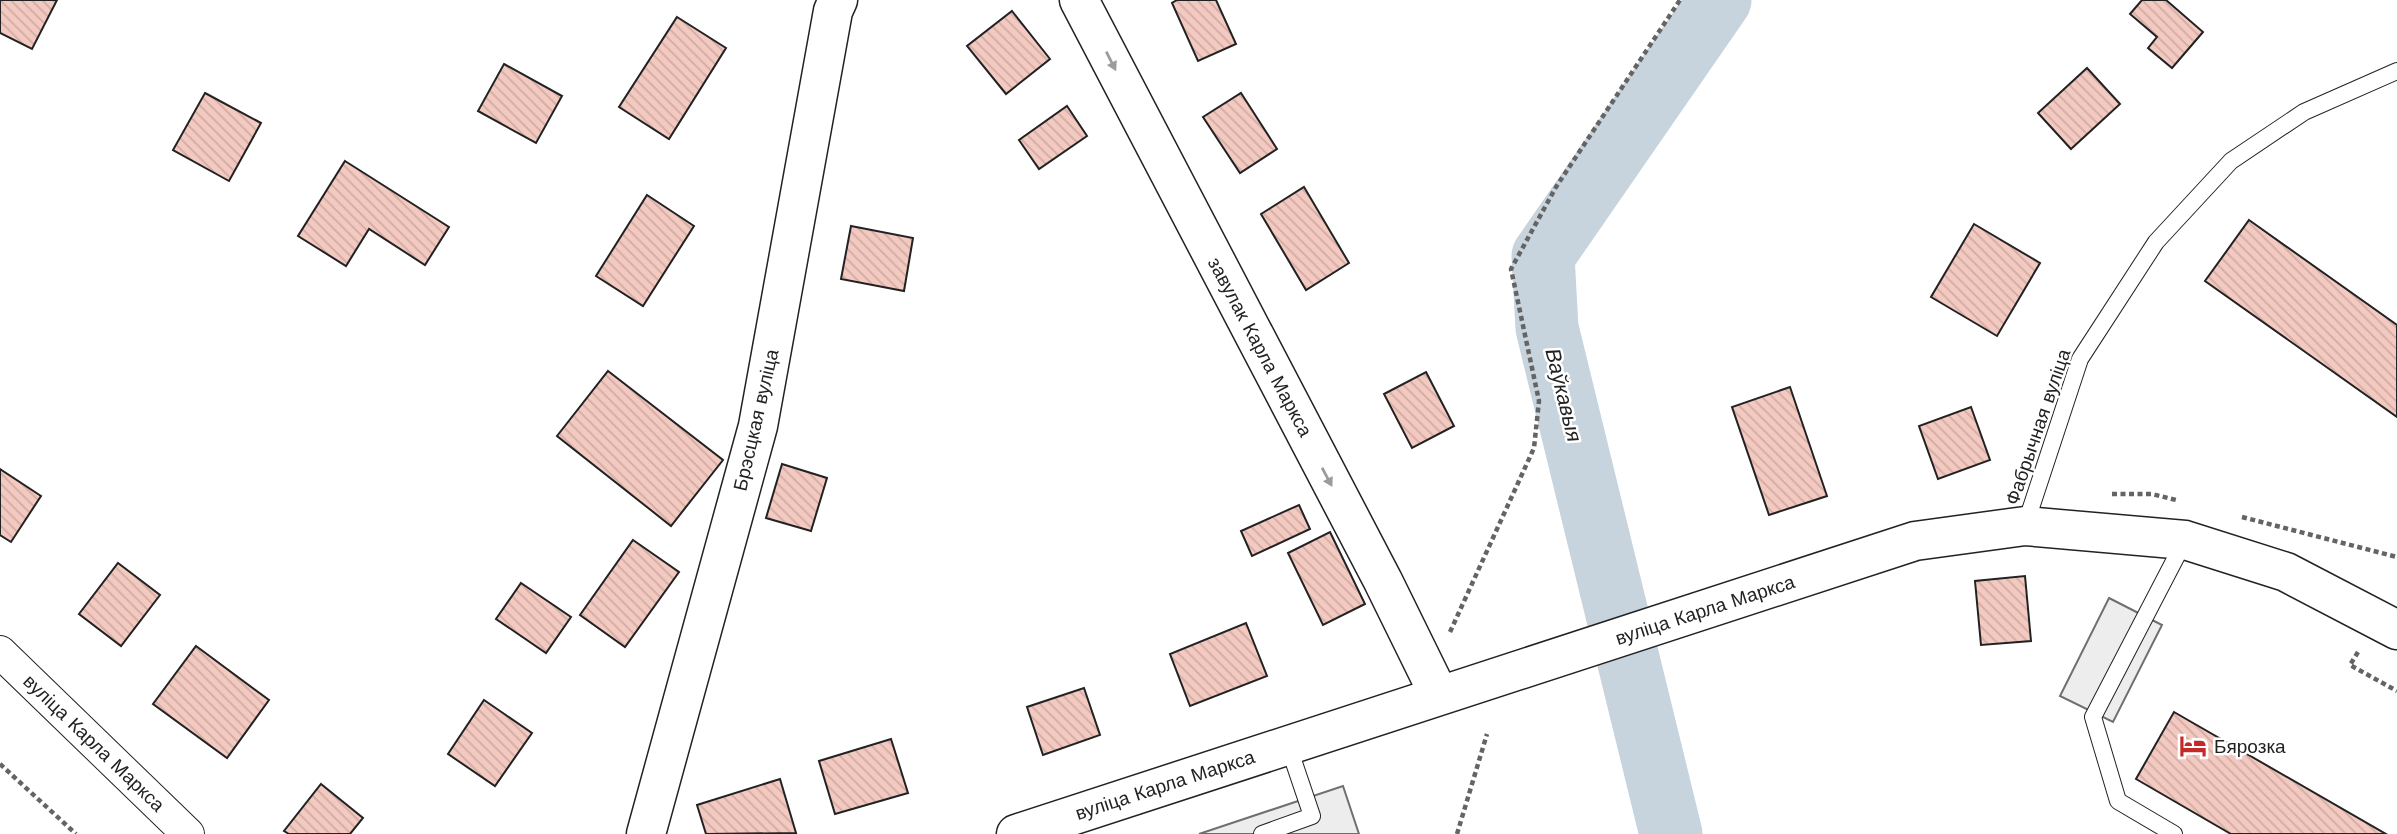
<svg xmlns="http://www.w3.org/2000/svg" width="2397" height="834" font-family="'Work Sans',sans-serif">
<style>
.parking{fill:#ededed;stroke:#6f6f6f;stroke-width:2}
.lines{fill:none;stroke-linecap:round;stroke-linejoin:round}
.river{stroke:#c7d3dd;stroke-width:63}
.building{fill:url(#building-back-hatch);stroke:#222;stroke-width:2}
.service-casing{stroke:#222;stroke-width:18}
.minor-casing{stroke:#222;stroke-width:34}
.tertiary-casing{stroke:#222;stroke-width:41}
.path{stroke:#646464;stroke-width:4.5;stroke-dasharray:5 3.5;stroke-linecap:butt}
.service{stroke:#fff;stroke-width:16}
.minor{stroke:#fff;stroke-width:32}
.tertiary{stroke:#fff;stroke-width:38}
.oneway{fill:#9c9c9c}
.labels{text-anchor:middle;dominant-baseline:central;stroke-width:5;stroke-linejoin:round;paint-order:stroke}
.street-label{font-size:19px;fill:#222;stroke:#fff}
.poi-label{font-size:19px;fill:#222;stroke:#fff;text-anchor:start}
.water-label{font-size:21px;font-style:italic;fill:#222;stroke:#fff}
</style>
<defs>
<pattern id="building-back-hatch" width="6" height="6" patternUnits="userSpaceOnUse" patternTransform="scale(1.75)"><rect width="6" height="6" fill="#f3c9c0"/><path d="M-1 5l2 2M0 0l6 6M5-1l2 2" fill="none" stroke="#d0aca5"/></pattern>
</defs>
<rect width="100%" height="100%" fill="#fff"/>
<g class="parking">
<polygon points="2109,598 2162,625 2113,722 2060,696"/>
<polygon points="1343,786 1359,834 1199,834"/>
</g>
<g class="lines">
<polyline class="river" points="1671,834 1547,328 1543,256 1720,0"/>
</g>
<g class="building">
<polygon points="0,0 57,0 32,49 0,33"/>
<polygon points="1177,0 1216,0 1236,44 1198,61 1172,3"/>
<polygon points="2142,0 2166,0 2203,32 2172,68 2148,48 2157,37 2130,14"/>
<polygon points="1012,11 1050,59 1006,94 967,46"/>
<polygon points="677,17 726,48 669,139 619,107"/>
<polygon points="504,64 562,96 536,143 478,111"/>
<polygon points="2087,68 2120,104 2071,149 2038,113"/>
<polygon points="205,93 261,123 229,181 173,150"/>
<polygon points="1241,93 1277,149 1240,173 1203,117"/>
<polygon points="1067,106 1087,136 1039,169 1019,140"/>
<polygon points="345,161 449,227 425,265 369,229 346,266 298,236"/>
<polygon points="1304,187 1349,263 1306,290 1261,214"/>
<polygon points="647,195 694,226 643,306 596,276"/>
<polygon points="2249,220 2397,325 2397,417 2205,281"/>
<polygon points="1974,224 2040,263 1997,336 1931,297"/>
<polygon points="851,226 913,238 904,291 841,279"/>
<polygon points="608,371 723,460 671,526 557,436"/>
<polygon points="1426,372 1454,426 1412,448 1384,394"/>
<polygon points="1790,387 1827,496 1769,515 1732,407"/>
<polygon points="1971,407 1990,460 1938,479 1919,426"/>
<polygon points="782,464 827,478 811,531 766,518"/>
<polygon points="0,469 41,496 11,542 0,535"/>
<polygon points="1299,505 1310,529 1252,556 1241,531"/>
<polygon points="1330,532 1365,604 1323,625 1288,553"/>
<polygon points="633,540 679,572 625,647 580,615"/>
<polygon points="118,563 160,595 121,646 79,614"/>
<polygon points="2025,576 2031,641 1981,645 1975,581"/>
<polygon points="521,583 571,617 546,653 496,619"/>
<polygon points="1246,623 1267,676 1190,706 1170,654"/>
<polygon points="196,646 269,700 227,758 153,704"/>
<polygon points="1084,688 1100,735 1043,755 1027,707"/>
<polygon points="484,700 532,733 495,786 448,754"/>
<polygon points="2174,712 2386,834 2231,834 2136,779"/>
<polygon points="891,739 908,793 835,814 819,761"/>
<polygon points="780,779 796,833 706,834 697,805"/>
<polygon points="321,784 363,818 350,834 289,834 284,831"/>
</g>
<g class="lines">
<defs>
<g id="service">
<polyline points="2025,526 2080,359 2156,242 2231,161 2304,112 2397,71"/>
<polyline points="1262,834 1312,816 1288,745"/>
<polyline points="2174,834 2118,801 2093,717 2185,540"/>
</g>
<polyline id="minor" points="0,652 188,834"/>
<g id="tertiary">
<polyline points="1079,0 1383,581 1439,695"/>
<polyline points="646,834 758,426 833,11 838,0"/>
<polyline points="1016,834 1915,541 2025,526 2185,540 2286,572 2397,630"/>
</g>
</defs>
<use href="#service" class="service-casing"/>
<use href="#minor" class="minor-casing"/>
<use href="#tertiary" class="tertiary-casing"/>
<g class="path">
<polyline points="2112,494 2152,494 2176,500"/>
<polyline points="2242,517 2397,557"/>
<polyline points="1450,632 1534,448 1539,401 1511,269 1556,187 1680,0"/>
<polyline points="2358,652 2350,665 2397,691"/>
<polyline points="0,764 76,834"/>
<polyline points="1457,834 1487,734"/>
</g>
<use href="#service" class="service"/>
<use href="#minor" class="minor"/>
<use href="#tertiary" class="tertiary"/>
</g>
<defs><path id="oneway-solid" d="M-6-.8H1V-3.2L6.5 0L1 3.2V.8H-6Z" transform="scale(1.75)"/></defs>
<g class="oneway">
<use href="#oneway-solid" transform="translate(1111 61) rotate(63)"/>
<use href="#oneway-solid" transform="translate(1327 477) rotate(62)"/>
</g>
<defs>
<symbol id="hotel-bare" viewBox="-9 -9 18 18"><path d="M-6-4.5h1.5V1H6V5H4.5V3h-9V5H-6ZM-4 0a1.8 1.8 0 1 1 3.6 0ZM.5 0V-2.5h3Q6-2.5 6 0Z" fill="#c62828" stroke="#fff" stroke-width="2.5" paint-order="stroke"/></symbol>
</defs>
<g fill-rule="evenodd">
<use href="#hotel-bare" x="2174" y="727" width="38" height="38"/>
</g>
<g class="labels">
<g class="street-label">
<text transform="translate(1260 347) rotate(62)">завулак Карла Маркса</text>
<text transform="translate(756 420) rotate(-77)">Брэсцкая вуліца</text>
<text transform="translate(2038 427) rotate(-71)">Фабрычная вуліца</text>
<text transform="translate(1705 610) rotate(-18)">вуліца Карла Маркса</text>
<text transform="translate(94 743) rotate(44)">вуліца Карла Маркса</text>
<text transform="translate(1165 785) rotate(-18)">вуліца Карла Маркса</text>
</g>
<g class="poi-label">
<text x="2214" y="746">Бярозка</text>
</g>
<g class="water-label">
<text transform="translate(1564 395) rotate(76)">Ваўкавыя</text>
</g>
</g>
</svg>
